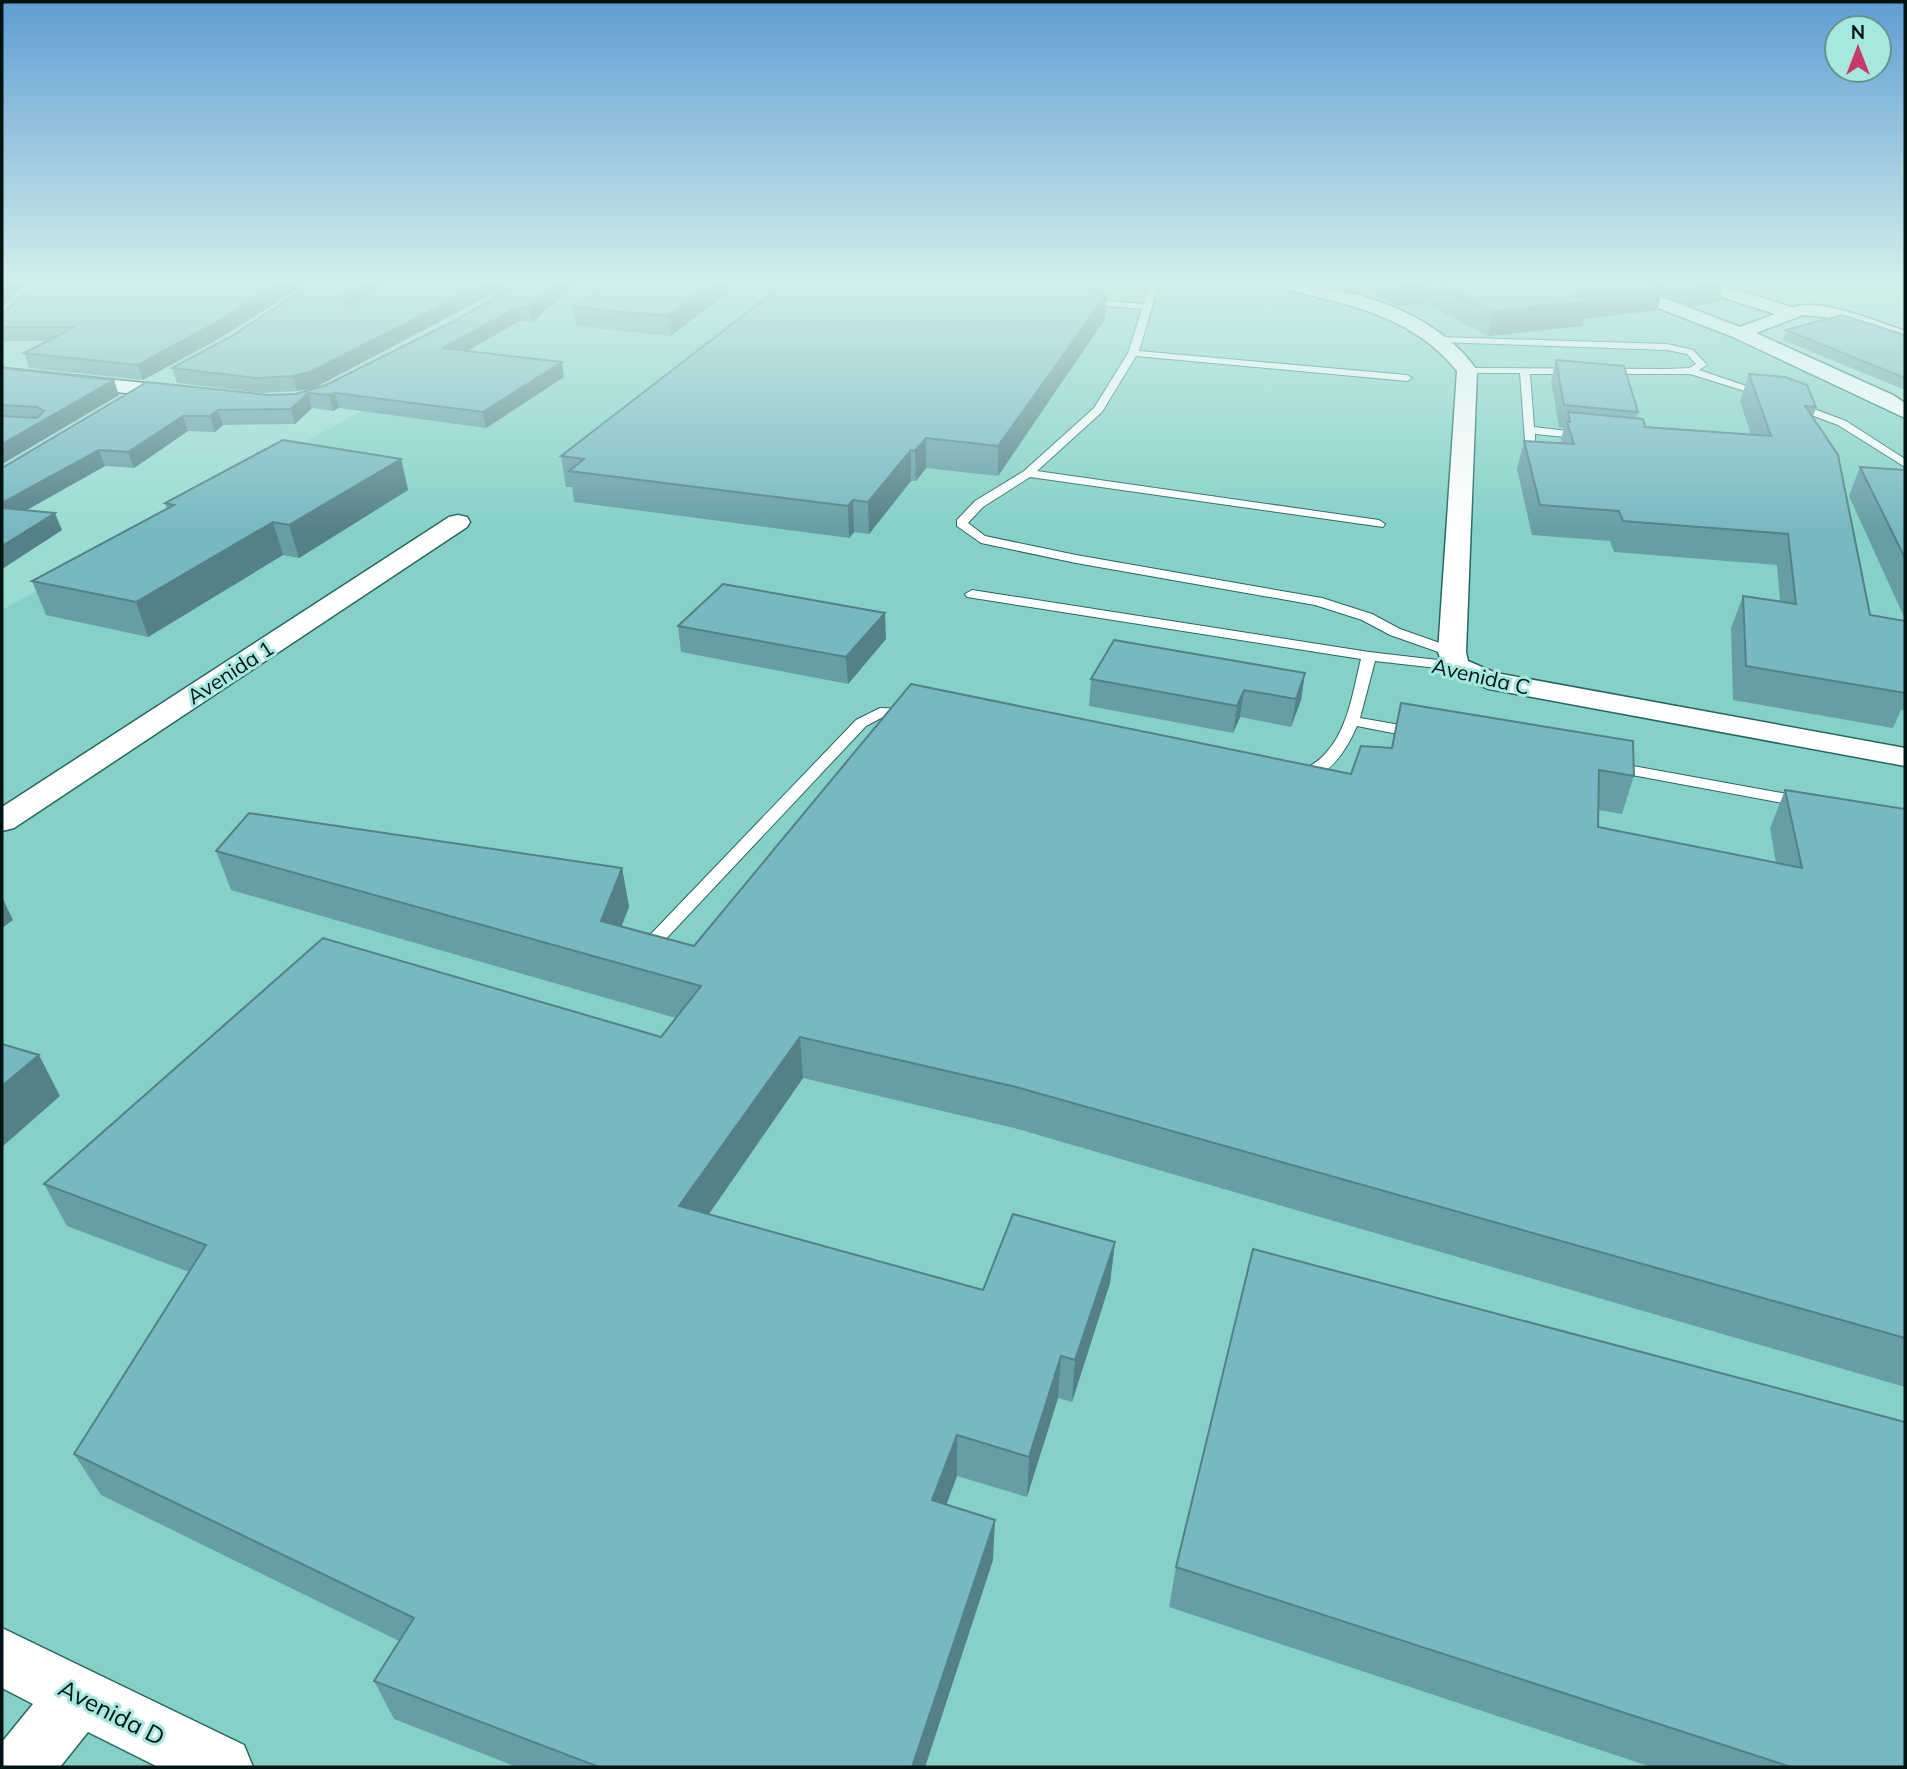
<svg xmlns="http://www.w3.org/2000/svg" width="1907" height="1769" font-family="Mulish,sans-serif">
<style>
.built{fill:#85d1c8}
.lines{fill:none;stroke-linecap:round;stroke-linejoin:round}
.service-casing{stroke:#256761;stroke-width:2}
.minor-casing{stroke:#256761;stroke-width:3}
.service{fill:#fff;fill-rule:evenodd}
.minor{fill:#fff;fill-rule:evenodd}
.wall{fill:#679ea6}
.shaded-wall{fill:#548187}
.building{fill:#78b8c1;stroke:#548187;stroke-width:2}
.labels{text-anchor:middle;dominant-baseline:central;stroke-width:6;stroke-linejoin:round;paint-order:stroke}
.street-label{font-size:21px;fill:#001513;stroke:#a6e8e0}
.near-street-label{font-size:24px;fill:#001513;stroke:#a6e8e0}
</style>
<rect width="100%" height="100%" fill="#9adbd3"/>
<polygon class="built" points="592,283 1595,283 1774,348 1905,407 1905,1767 2,1767 2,610"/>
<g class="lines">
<defs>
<g id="service">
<polygon points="1151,283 1159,283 1139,351 1407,375 1412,378 1407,381 1136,356 1102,412 1037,471 1379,520 1385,524 1383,527 1030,477 983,507 968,523 985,536 1076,555 1322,598 1372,614 1400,629 1457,649 1457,655 1447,655 1390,635 1362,620 1315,605 1076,563 981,543 957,526 957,520 975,501 1024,471 1094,408 1128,353 1142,309 1085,304 1082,303 1082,299 1144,304"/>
<polygon points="1440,337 1667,344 1693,350 1707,365 1699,370 1770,394 1761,396 1690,374 1530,374 1534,427 1585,433 1590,436 1585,439 1535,434 1535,441 1530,444 1525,441 1520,373 1467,373 1462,370 1464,368 1667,369 1689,368 1696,364 1687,354 1667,350 1437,342 1437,338"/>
<polygon points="1790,403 1798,403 1846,421 1905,459 1905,467 1838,425 1790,407"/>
<path d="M972,590l397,62 86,10 7,4 -7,4 -80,-9 -15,57 58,10 8,5 -8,5 -61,-12c-11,25 -27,50 -55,57l-8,-5c8,-9 21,-13 30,-23 24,-24 29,-64 37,-96l-394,-62 -2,-3z"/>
<polygon points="880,708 909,709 916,713 909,717 883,717 866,726 662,943 650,943 647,939 650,935 856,720"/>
<polygon points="1611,762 1804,797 1812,802 1804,807 1605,770 1603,767 1605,764"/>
</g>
<g id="minor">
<path d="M1272,283c71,0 162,26 205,87l-11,282 2,9 28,12 409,75v18l-416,-77 -44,-17 -7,-20 19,-281c-46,-58 -116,-68 -183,-84z"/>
<path d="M1602,283h24l114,44 35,-13 -86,-27 -2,-4h26l79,24c31,-9 83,14 113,24v12l-81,-26 -21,-2 -47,18 137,62 12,8v15l-172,-81 -129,-50z"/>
<polygon points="2,368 183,387 190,389 193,393 190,397 183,399 2,380"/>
<polygon points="458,515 467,517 470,522 467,527 14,828 2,831 2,807 449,517"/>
<polygon points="2,1628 244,1745 253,1767 158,1767 88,1732 60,1767 2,1767 2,1742 33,1704 2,1688"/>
</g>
</defs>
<use href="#service" class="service-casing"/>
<use href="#minor" class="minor-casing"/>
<use href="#service" class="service"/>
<use href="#minor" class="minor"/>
</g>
<g class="wall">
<polygon points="37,283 307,283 220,338 143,380 29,368 24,353 47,341 2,341 2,327 5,311"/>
<polygon points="313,283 513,283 314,388 297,391 262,393 177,383 172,368 232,336"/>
<polygon points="519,283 578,283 532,322 520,321 467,351 562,362 564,377 486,428 339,408 333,411 312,408 295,424 223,425 215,432 188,431 134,468 105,466 26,510 62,530 2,569 2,468 147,382 269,395 296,394 326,385 460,318"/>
<polygon points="785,283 1077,283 1076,284 1098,293 1105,319 998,476 926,468 916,481 911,481 869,534 854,532 849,538 574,502 572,487 566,487 561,456"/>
<polygon points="1351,283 1725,283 1719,302 1692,306 1661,294 1657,310 1584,319 1582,326 1488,336 1424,303 1397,306"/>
<polygon points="727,294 670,336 576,326 573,307"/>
<polygon points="1786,330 1905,335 1905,390 1783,340"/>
<polygon points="1556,360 1638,412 1636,418 1645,427 1751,435 1740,401 1749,374 1816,407 1813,417 1870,615 1905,621 1905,711 1901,710 1893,728 1733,700 1731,628 1743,596 1780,601 1777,565 1614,552 1610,541 1532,535 1517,469 1524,441 1562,443 1561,439 1564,428 1559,427 1551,381"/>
<polygon points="2,368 119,395 2,464"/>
<polygon points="401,459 408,490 299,558 283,555 148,637 46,615 32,581 167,509 165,503"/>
<polygon points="1860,467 1905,470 1905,619 1849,496"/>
<polygon points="678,626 886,639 848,684 681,652"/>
<polygon points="1305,673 1301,700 1291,727 1240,717 1233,733 1089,706 1091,679"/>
<polygon points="1401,703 1634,776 1622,814 1598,810 1598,827 1776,863 1770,828 1785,790 1905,809 1905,1387 1014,1128 803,1078 709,1214 983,1290 1115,1242 1110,1283 1072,1402 1058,1398 1027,1497 957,1476 946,1505 993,1560 925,1767 517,1767 394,1719 374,1681 399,1641 101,1495 74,1454 189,1272 67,1226 44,1184 661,1037 676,1018 231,890 216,851 622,868 629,907 621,927 694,946 1351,774 1392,748"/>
<polygon points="1176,1567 1905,1767 1651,1767 1169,1607"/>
</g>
<g class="shaded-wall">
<polygon points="8,283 29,283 2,306 2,288"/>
<polygon points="282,283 307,283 220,338 143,380 138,365"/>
<polygon points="364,283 387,283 347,318 344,304 344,296"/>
<polygon points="485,283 513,283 314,388 297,391 293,376"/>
<polygon points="560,283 578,283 532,322 530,308"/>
<polygon points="715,283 726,283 727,294 670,336 668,316"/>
<polygon points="1401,283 1428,283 1424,303 1397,306"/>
<polygon points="1699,283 1725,283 1719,302 1692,306"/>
<polygon points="1098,286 1097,307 1107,294 1105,319 998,476 998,446"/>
<polygon points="1663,286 1657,310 1584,319 1582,326 1488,336 1493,311 1577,296"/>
<polygon points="518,307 520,321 446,363 443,348"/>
<polygon points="562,362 564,377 486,428 483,412"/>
<polygon points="114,380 119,395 2,464 2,444"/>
<polygon points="308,393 312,408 295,424 291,409"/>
<polygon points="335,393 339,408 333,411 329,395"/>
<polygon points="218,410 223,425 215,432 210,416"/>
<polygon points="183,416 188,431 134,468 128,452"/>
<polygon points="926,438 926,468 916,481 915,451"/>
<polygon points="99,450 105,466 2,524 2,503"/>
<polygon points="911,450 911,481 869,534 868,502"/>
<polygon points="401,459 408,490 299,558 289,525"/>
<polygon points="853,500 854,532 849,538 848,506"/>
<polygon points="55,513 62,530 2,569 2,546"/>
<polygon points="273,522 283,555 148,637 136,602"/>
<polygon points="885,613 886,639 848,684 846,657"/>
<polygon points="1305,673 1301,700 1291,727 1296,699"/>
<polygon points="1244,690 1240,717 1233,733 1237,706"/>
<polygon points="622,868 629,907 608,961 601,921"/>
<polygon points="2,897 13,920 2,928"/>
<polygon points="800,1037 803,1078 686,1247 679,1206"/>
<polygon points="39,1055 60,1096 2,1147 2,1086"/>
<polygon points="1115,1242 1110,1283 1072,1402 1075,1360"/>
<polygon points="1061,1356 1058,1398 1027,1497 1029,1457"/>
<polygon points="957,1435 957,1476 933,1541 932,1500"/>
<polygon points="995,1520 993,1560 925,1767 912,1767"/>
</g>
<g class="building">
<polygon points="37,283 282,283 215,323 138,365 24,353 75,327 2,327 2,312 5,311"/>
<polygon points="313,283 364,283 344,296 344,304 353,304 383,283 485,283 310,372 293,376 257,378 172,368 232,336"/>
<polygon points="519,283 560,283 530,308 518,307 443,348 562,362 483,412 335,393 329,395 308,393 291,409 218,410 210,416 183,416 128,452 99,450 2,503 2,468 147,382 269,395 296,394 326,385 460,318"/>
<polygon points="611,283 715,283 668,316 573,307"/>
<polygon points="785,283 1068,283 1098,286 1093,292 1107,294 998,446 926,438 915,451 911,450 868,502 853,500 848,506 569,471 584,459 561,456"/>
<polygon points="1437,283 1656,283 1663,286 1577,296 1589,301 1493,311"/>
<polygon points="1842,315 1905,335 1905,378 1786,330"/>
<polygon points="1556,360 1624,366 1638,412 1564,405"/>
<polygon points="2,368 114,380 2,444 2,416 37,418 44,411 37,407 2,405"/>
<polygon points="1749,374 1785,377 1807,385 1816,407 1805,406 1838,455 1870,615 1905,621 1905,693 1746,666 1743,596 1796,604 1788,534 1623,521 1619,511 1540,505 1524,441 1574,444 1567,422 1570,422 1568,412 1643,419 1645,427 1771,436"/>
<polygon points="283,440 401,459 289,525 273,522 136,602 32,581 174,505 165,503"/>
<polygon points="1860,467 1905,470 1905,558"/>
<polygon points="2,508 55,513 2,546"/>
<polygon points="723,584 885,613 846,657 678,626"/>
<polygon points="1114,640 1305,673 1296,699 1244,690 1237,706 1091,679"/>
<polygon points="911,684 1351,774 1361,746 1392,748 1401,703 1633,741 1634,776 1599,770 1598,827 1802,868 1785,790 1905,809 1905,1338 1016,1087 800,1037 679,1206 983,1290 1013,1214 1115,1242 1075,1360 1061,1356 1029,1457 957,1435 932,1500 995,1520 912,1767 599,1767 374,1681 414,1618 74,1454 206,1245 44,1184 323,938 661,1037 701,986 216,851 249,813 622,868 601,921 694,946"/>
<polygon points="2,1044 39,1055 2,1086"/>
<polygon points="1253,1249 1905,1422 1905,1767 1791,1767 1176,1567"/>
</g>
<linearGradient id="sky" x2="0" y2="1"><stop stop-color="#609dd3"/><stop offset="0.53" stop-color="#d2efeb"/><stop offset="1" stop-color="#d2efeb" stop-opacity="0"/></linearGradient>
<rect width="1907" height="531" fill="url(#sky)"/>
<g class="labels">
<g class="street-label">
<text transform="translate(230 672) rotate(-33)">Avenida 1</text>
<text transform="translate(1481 676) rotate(13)">Avenida C</text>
</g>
<g class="near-street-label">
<text transform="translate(112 1712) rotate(27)">Avenida D</text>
</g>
</g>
<rect width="1907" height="1769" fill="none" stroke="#001513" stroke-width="7"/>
<g transform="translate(1858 49)"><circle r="33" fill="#a6e8e0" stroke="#64948e" stroke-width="2"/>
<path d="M0-5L12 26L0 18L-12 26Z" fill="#c73966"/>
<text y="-10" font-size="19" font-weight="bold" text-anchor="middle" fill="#001513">N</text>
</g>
</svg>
